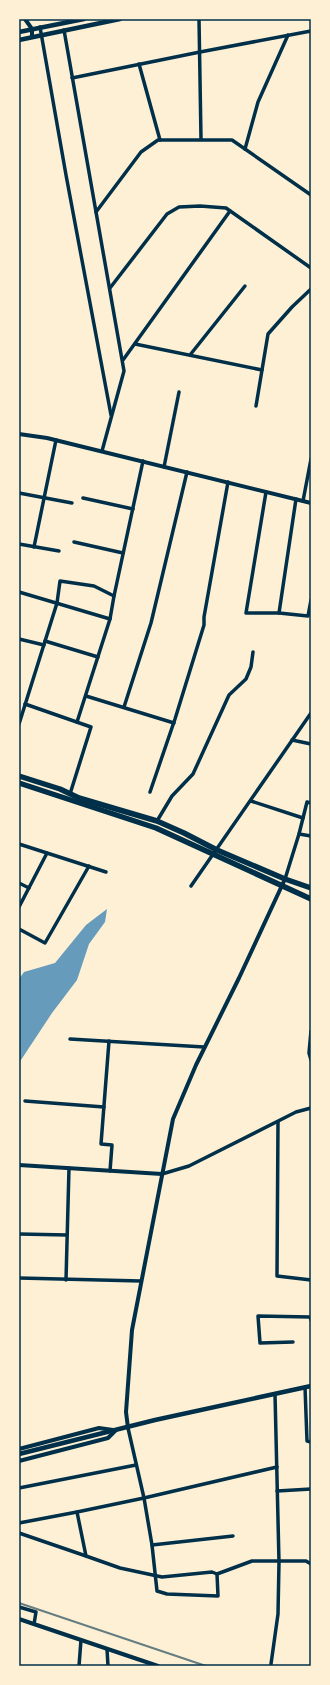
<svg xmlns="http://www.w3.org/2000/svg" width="330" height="1685" font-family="Cabin,sans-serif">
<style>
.water{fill:#669bbc}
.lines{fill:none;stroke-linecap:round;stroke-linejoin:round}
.minor{stroke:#003049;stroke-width:3.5}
.tertiary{stroke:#003049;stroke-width:4}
.secondary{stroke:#003049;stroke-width:4.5}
.trunk{stroke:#003049;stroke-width:5.5}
.rail{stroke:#657d81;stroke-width:2}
.neatline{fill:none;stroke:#003049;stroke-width:1.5}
</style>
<rect width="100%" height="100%" fill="#fdf0d5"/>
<polygon class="water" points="107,909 105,922 89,944 77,980 52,1013 19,1063 19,979 24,972 55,963 86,925"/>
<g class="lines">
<g class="minor">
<polyline points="199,19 201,139"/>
<polyline points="40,27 66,175 111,415"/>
<polyline points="64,30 124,371 102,451"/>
<polyline points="139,64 160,140"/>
<polyline points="72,78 200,52 311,31"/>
<polyline points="245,149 258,102 288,35"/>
<polyline points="96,212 141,152 158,140 232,140 311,195"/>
<polyline points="110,288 167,214 179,207 200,206 226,208 311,268"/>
<polyline points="135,344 262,370"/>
<polyline points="190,355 245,286"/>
<polyline points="123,360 230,211"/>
<polyline points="256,406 268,334 292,307 311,289"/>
<polyline points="164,467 179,392"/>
<polyline points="266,492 246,613 279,613 308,616 311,600"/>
<polyline points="19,493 72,503"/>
<polyline points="83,498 133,509"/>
<polyline points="303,501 311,459"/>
<polyline points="74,542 123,553"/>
<polyline points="19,544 59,551"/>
<polyline points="34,547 56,440"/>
<polyline points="19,592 110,619"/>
<polyline points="114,596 143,461"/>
<polyline points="279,613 296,499"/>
<polyline points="19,639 44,645"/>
<polyline points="45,641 98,657"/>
<polyline points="86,696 174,723"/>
<polyline points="25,704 91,727 70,794"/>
<polyline points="124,707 151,623 187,472"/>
<polyline points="19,724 57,603 60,581 94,586 114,596 110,619 77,722"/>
<polyline points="292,740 311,744"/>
<polyline points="150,792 175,719 204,625 204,617 228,482"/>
<polyline points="251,801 303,818"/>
<polyline points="157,821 172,796 193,774 229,695 246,679 251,667 253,652"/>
<polyline points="299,834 311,836"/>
<polyline points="19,844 106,872"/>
<polyline points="285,879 299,834 307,802 311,803"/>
<polyline points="19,883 29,888"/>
<polyline points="191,886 311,713"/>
<polyline points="19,907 47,853"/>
<polyline points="19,929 45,943 89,866"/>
<polyline points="311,1031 309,1053 311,1060"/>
<polyline points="70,1039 204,1047"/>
<polyline points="109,1041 101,1144 112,1145 110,1171"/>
<polyline points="25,1101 104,1107"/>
<polyline points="278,1122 277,1276 311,1280"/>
<polyline points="162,1174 189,1166 296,1112 311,1108"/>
<polyline points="19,1234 67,1235"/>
<polyline points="19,1278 141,1281"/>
<polyline points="66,1280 69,1168"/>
<polyline points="293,1342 260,1343 258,1316 310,1317 311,1320"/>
<polyline points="305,1387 307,1441 311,1442"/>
<polyline points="128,1428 144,1498 152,1545 157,1591 167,1594 218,1596 217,1574"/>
<polyline points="277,1467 144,1498 77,1512 86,1556 120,1568 162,1577 212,1572 217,1574 252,1561 306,1561 311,1564"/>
<polyline points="19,1488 136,1465"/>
<polyline points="277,1491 311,1489"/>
<polyline points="19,1523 77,1512"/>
<polyline points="19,1533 86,1556"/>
<polyline points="152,1545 233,1536"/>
<polyline points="19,1607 36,1612 34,1624"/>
<polyline points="107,1649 108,1666"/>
<polyline points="271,1664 278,1614 279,1562 275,1394"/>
<polyline points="79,1666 81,1640"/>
</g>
<g class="tertiary">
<polyline points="25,19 32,29 32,37"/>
<polyline points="19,434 47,438 311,503"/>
<polyline points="19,1165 162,1174"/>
<polyline points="128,1428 126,1412 132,1330 173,1119 196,1065 239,978 285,879"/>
<polyline points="19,1449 99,1428 113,1430"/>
<polyline points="19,1461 108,1438 116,1430"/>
<polyline points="19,1619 158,1666"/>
</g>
<g class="secondary">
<polyline points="19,32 84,19"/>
<polyline points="19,40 120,19"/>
<polyline points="19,1454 155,1420 311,1386"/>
</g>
<g class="trunk">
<polyline points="19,776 60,789 79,798 157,821 184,833 217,850 285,879 311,888"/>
<polyline points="19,783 156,828 311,899"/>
</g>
<polyline class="rail" points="19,1603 206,1666"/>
</g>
<rect width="330" height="1685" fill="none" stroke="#fdf0d5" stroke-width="40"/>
<rect x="20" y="20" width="290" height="1645" class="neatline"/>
</svg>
